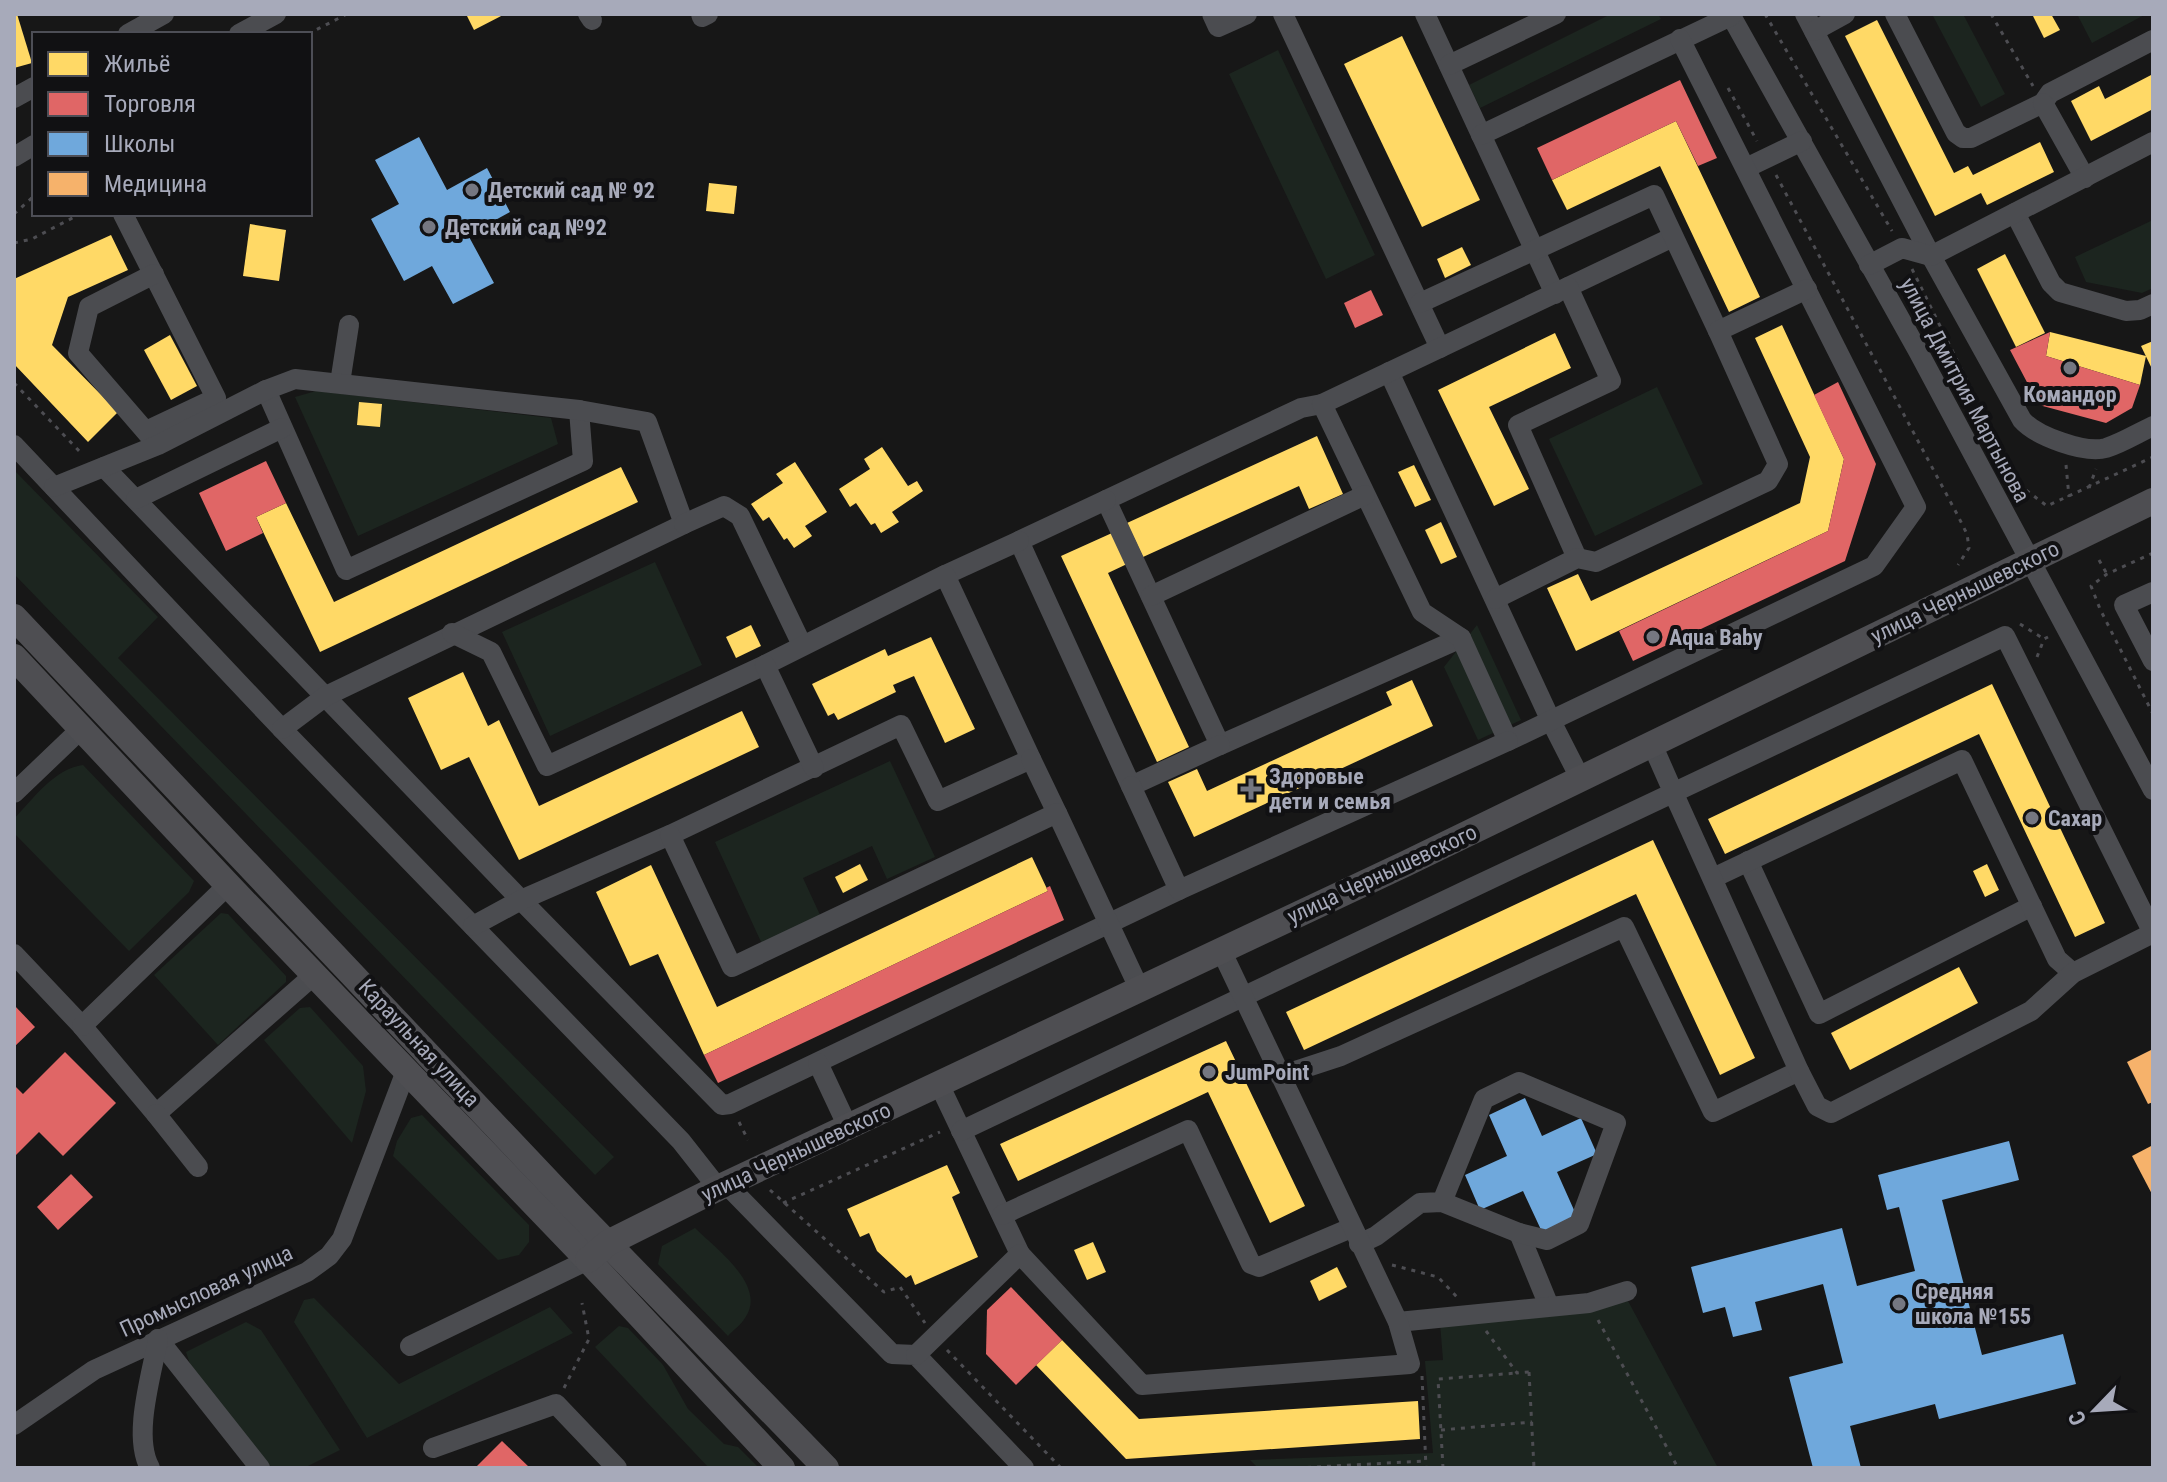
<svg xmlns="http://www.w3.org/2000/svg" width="2167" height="1482" font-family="'Roboto Condensed',sans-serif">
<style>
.green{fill:#1c251f}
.homes{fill:#ffd966}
.shops{fill:#e06666}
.schools{fill:#6fa8dc}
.health{fill:#f6b26b}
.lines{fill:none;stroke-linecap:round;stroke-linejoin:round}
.path{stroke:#4d4d52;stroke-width:3;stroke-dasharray:4 6;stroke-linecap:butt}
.minor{stroke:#4b4c50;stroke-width:20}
.major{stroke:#4e4e52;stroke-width:26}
.poi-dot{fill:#757781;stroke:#111113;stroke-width:3}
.labels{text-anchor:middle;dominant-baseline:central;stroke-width:8;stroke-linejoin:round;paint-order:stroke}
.poi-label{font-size:22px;font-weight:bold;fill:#a7aaba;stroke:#111113;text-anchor:start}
.street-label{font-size:22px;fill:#a7aaba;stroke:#111113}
</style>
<rect width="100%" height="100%" fill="#171717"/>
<g class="green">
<polygon points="1611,14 1658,14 1661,19 1480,108 1469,85"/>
<polygon points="1932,14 1963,14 2005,94 1981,107"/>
<polygon points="2077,14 2146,14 2092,43"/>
<polygon points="1278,50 1375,255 1326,279 1229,74"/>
<polygon points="2153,220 2153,288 2142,293 2086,282 2075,257"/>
<polygon points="1657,387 1703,484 1595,536 1549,439"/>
<polygon points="316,391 551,418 558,444 358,536 295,397"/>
<polygon points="14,470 158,617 118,658 614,1157 595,1175 14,574"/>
<polygon points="655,562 702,665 550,736 502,632"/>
<polygon points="1477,625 1521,720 1478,740 1444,667"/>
<polygon points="890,761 935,857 887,879 872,846 803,878 821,917 762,944 715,842"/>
<path d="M83,765l111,116 -5,11 -60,59 -115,-118v-14c18,-19 41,-51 69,-54z"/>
<polygon points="221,913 228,914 286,976 286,982 218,1045 154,975"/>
<polygon points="310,1007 363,1066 366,1091 352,1143 264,1040 300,1008"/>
<polygon points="422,1115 529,1225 529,1242 519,1255 498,1260 393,1156 397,1141 411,1118"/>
<path d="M695,1228c20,20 73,58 50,90 -4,7 -12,12 -17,18l-70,-72 4,-18z"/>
<polygon points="314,1298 399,1384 550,1307 573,1333 367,1438 294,1322 304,1300"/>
<polygon points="1628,1301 1718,1468 1258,1468 1250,1460 1433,1453 1425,1361 1443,1360 1440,1323"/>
<polygon points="246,1322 261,1330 340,1450 304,1468 272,1468 191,1367 186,1352"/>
<polygon points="619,1326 628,1328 663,1365 688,1409 724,1444 738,1447 759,1468 709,1468 595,1347"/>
</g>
<g class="homes">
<polygon points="14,14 17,14 32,63 14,68"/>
<polygon points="466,14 505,14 474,30"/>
<polygon points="2036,14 2051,14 2060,30 2044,38 2033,16"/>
<polygon points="1877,20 1954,173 1968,166 1973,175 2040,142 2054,172 1987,205 1981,193 1935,216 1845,36"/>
<polygon points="1402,36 1480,200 1422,227 1344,64"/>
<polygon points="2153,74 2153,109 2091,141 2071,101 2099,86 2105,99"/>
<polygon points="1676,121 1760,297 1729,312 1660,166 1567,210 1552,180"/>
<polygon points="709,183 737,186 734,214 706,211"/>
<polygon points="250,224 286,230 279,281 243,276"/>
<polygon points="111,235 128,270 68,297 52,345 118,412 88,442 14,364 14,279"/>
<polygon points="1462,247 1471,265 1445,278 1437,259"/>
<polygon points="2005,254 2045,333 2016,347 1977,269"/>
<polygon points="1782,325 1844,459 1828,531 1576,651 1547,588 1578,574 1591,601 1800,503 1810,457 1755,338"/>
<polygon points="2050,332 2146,356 2140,385 2046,356"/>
<polygon points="1555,333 1571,368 1489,407 1529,489 1494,506 1438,390"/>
<polygon points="170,335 197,386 171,400 144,350"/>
<polygon points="2153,341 2153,371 2141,346"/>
<polygon points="359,402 382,404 380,427 357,425"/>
<polygon points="1317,436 1343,494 1309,509 1299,486 1143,557 1127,523"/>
<polygon points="882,447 908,486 917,481 923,491 892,512 899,522 881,533 875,523 871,525 856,503 850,507 839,489 870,469 864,459"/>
<polygon points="795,462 827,512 805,526 812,536 794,548 787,538 784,540 769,517 763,521 751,504 783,483 776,474"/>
<polygon points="1414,465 1431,500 1415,507 1398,472"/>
<polygon points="621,467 638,502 320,652 256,517 286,503 334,602"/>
<polygon points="1441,522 1457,557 1441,564 1425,530"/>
<polygon points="1112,533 1127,564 1108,573 1189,747 1157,762 1061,556"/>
<polygon points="751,625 761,646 736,658 726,637"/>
<polygon points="931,637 975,729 945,743 914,676 893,685 896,692 838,720 834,713 828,716 812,684 885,649 888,656"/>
<polygon points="463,672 488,726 499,720 539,806 742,711 759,747 519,860 469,757 441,770 408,698"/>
<polygon points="1412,680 1433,726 1194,837 1168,782 1197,769 1207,791 1392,705 1386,692"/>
<polygon points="1992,684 2105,923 2075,937 1979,734 1725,854 1708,819"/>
<polygon points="1653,840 1755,1058 1720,1075 1636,894 1304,1050 1286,1012"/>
<polygon points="1032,857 1048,891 704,1055 658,954 630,966 596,892 651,865 717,1007"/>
<polygon points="860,864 868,880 843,893 835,877"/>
<polygon points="1987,864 1999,890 1985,897 1973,871"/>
<polygon points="1959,967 1978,1003 1850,1070 1831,1033"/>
<polygon points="1226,1041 1305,1206 1270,1223 1208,1092 1018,1181 1000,1144"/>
<polygon points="947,1165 960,1193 952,1197 978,1257 915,1285 911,1275 906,1278 877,1251 869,1233 860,1237 847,1209"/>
<polygon points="1093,1242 1106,1272 1087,1280 1074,1250"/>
<polygon points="1337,1267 1347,1287 1319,1301 1310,1281"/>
<polygon points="1062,1340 1139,1419 1418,1401 1420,1439 1126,1459 1036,1365"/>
</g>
<g class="shops">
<polygon points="1680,80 1717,158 1698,166 1676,121 1552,180 1537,148"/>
<polygon points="1371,290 1383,315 1355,328 1344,303"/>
<polygon points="2050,332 2046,356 2140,385 2132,408 2106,423 2039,405 2010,350"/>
<polygon points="1838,382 1876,464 1845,561 1633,661 1619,631 1828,531 1844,459 1814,395"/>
<polygon points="266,461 286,503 256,517 263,533 226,551 199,493"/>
<polygon points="1050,886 1064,920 718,1083 704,1055 1048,891 1046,888"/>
<polygon points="14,1005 35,1027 14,1047"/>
<polygon points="65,1052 116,1103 63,1156 39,1132 14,1157 14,1085 23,1094"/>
<polygon points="71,1174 93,1197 58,1230 37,1207"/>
<polygon points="1011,1287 1062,1340 1016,1385 986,1354 987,1310"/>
<polygon points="502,1441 530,1468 475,1468"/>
</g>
<g class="schools">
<polygon points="419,137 447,190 487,168 510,212 468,235 494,283 453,304 432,266 404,281 371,219 399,204 375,160"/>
<polygon points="1525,1098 1542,1136 1581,1118 1597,1154 1557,1172 1578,1219 1543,1234 1523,1191 1480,1210 1465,1175 1507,1156 1489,1115"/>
<polygon points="2009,1141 2019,1180 1942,1200 1982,1355 2063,1334 2076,1384 1939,1419 1935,1404 1850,1426 1861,1468 1813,1468 1789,1377 1843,1363 1823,1284 1755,1302 1762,1330 1733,1337 1725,1307 1703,1313 1691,1267 1842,1228 1857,1286 1915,1271 1899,1207 1887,1210 1878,1175"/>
</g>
<g class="health">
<polygon points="2153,1049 2153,1102 2148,1104 2127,1062"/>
<polygon points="2153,1145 2153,1196 2132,1156"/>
</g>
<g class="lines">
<g class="path">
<polyline points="1765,14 1892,231"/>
<polyline points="1991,14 2033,86"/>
<polyline points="308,34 347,14"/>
<polyline points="1728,88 1757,141"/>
<polyline points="1776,175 1957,514 1967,534 1969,548 1958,565"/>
<polyline points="14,214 34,196"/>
<polyline points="14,243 32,239 80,214"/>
<polyline points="1912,269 2018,484 2047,506 2153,457"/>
<polyline points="14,383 83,455"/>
<polyline points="2066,465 2069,497"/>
<polyline points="2089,488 2096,469"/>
<polyline points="2153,553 2107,574 2091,586 2100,609 2153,714"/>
<polyline points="2099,560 2107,574"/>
<polyline points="2020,624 2044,639"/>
<polyline points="2037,657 2044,639 2048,637"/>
<polyline points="739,1122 748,1140"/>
<polyline points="770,1190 884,1292 900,1287 925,1323"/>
<polyline points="783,1203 940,1132"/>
<polyline points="1392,1265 1438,1277 1457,1297"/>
<polyline points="1598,1320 1678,1468"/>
<polyline points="1486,1331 1517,1373 1529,1372"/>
<polyline points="947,1350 1061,1468"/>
<polyline points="1529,1372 1534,1468"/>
<polyline points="1422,1376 1426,1468"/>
<polyline points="564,1388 589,1339 582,1303"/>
<polyline points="1441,1430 1532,1422"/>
<polyline points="1297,1468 1425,1461"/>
<polyline points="1443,1468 1438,1379 1517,1373"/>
</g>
<g class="minor">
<polyline points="588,14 592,20"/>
<polyline points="701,14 702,17 708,14"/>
<polyline points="1212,14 1218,27 1247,14"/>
<polyline points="1283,14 1440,348"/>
<polyline points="1425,14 1555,294"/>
<polyline points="1730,14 1918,351 2153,790"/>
<path d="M1805,14l126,242 91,164c14,16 63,34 84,28 16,-5 32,-15 47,-22"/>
<polyline points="1895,14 1956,133 1963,138 1971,138 2043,103 2050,93 2153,40"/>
<polyline points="1814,31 1845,14"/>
<polyline points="128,34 164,14"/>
<polyline points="239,34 276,14"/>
<polyline points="1449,65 1556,14"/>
<polyline points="14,98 34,87"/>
<polyline points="2043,103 2085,178"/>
<polyline points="1481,135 1731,16"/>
<polyline points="14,157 34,145"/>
<polyline points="1746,168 1802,141"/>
<polyline points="2015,213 2051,283 2060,292 2126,311 2140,310 2153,304"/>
<polyline points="123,214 216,398 146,431"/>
<polyline points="1869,265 1902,248 1931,256 2153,142"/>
<polyline points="154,274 89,307 78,353 154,441"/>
<polyline points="1568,287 1673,237"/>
<polyline points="1420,303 1654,195 1718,331"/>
<polyline points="1389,372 1551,721 1580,778"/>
<polyline points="340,383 349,325"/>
<polyline points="266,390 346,570 583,461 579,410"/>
<polyline points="1322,404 1301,408 1106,500 1220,745 1461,638"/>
<polyline points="14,445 282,729 681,1141 718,1188"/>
<polyline points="104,467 521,900 722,1105 730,1104 1179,890"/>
<polyline points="54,487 158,445 266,390 295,379 579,410 647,422 684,524 326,696 282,729"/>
<polyline points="136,499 282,428"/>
<polyline points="1106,500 1019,541 1131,786 1220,745"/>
<polyline points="684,524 724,506 740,516 802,645"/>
<polyline points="1577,558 1518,425 1611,381 1568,287 1322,404 1422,612 1461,638 1508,741 1874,566 1916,507 1680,39"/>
<polyline points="945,575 1019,541"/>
<polyline points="2153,592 2124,605 2153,661"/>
<polyline points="1151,596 1365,495"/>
<polyline points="1495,599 1577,558 1596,562 1768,481 1778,464 1718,331 1807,289"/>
<polyline points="452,633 491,652 547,766 765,665 945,575 1031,759 938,801 901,725 670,835 521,900 473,926"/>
<polyline points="765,665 814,768"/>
<polyline points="1031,759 1057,813"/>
<polyline points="1131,786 1179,890 1508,741"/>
<polyline points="14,793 82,728"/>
<polyline points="670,835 732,967 1057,813 1139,988"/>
<polyline points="1748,861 1819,1014 2032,906"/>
<polyline points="1713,878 1962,760 2057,959 2073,973"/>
<polyline points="14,954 82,1026 156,1114 314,975"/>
<polyline points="82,1026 228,885"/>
<polyline points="818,1063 848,1127"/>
<polyline points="1280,1076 1341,1056 1624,927 1713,1112 1799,1071"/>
<polyline points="939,1084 1020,1254"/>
<polyline points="156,1114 198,1167"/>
<path d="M961,1131c347,-168 696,-329 1044,-495l148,297 -80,40 -42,38 -200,102 -14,-7 -18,-35 -125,-277 -22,-50"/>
<polyline points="727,1185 892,1354 916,1355 1024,1468"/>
<polyline points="1002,1215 1188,1130 1251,1264 1259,1267 1351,1228"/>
<polyline points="1519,1233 1549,1306"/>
<polyline points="1359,1244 1376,1236 1420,1203 1442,1202 1519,1233 1547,1240 1579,1224 1616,1123 1519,1082 1484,1099 1442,1202"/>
<polyline points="1398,1322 1589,1303 1627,1291"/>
<polyline points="158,1339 260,1468"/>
<polyline points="410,1346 588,1260"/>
<polyline points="916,1355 1020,1254 1142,1385 1410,1364 1398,1322 1221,950"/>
<polyline points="14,1425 94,1370 307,1272 329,1256 342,1239 406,1071"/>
<polyline points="433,1448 556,1404 617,1468"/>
<path d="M150,1468c-18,-32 2,-94 8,-129"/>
</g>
<g class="major">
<polyline points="14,617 574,1209 826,1468"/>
<polyline points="14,657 228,885 588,1260 782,1468"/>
<polyline points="588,1260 608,1243 718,1188 1405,864 2153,501"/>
</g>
</g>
<g class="poi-dot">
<circle cx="472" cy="190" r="8"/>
<circle cx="429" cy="227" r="8"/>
<circle cx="2070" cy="368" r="8"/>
<circle cx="1653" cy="637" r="8"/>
<path d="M1247 777h8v8h8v8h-8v8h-8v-8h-8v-8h8z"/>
<circle cx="2032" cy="818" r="8"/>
<circle cx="1209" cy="1072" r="8"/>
<circle cx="1899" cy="1304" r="8"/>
</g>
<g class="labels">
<g class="poi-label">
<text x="488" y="190">Детский сад № 92</text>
<text x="445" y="227">Детский сад №92</text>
<text x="2070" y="394" text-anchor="middle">Командор</text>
<text x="1669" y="637">Aqua Baby</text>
<text x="1269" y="776">Здоровые<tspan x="1269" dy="25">дети и семья</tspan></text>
<text x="2048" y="818">Сахар</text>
<text x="1225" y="1072">JumPoint</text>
<text x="1915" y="1291">Средняя<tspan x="1915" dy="25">школа №155</tspan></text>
</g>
<g class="street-label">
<text transform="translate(1965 390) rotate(62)">улица Дмитрия Мартынова</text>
<text transform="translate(1965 592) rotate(-26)">улица Чернышевского</text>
<text transform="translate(1382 874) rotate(-25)">улица Чернышевского</text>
<text transform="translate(419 1043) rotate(47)">Караульная улица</text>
<text transform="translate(796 1152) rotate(-25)">улица Чернышевского</text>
<text transform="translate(206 1291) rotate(-25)">Промысловая улица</text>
</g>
</g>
<rect width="2167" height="1482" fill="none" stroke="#a7aaba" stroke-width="32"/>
<rect x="32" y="32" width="280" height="184" fill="#111113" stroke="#4d4e56" stroke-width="2"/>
<rect x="48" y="52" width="40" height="24" fill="#ffd966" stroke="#4d4e56" stroke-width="2"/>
<text x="104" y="72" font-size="24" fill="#a7aaba">Жильё</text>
<rect x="48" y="92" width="40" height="24" fill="#e06666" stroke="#4d4e56" stroke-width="2"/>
<text x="104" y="112" font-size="24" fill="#a7aaba">Торговля</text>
<rect x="48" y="132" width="40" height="24" fill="#6fa8dc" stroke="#4d4e56" stroke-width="2"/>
<text x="104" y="152" font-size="24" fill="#a7aaba">Школы</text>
<rect x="48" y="172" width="40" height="24" fill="#f6b26b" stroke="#4d4e56" stroke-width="2"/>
<text x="104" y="192" font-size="24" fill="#a7aaba">Медицина</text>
<g transform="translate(2095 1410) rotate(245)" stroke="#111113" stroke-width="6" paint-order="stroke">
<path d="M0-6L14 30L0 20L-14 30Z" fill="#a7aaba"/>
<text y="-12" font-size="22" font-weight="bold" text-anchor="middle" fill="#a7aaba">С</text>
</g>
</svg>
